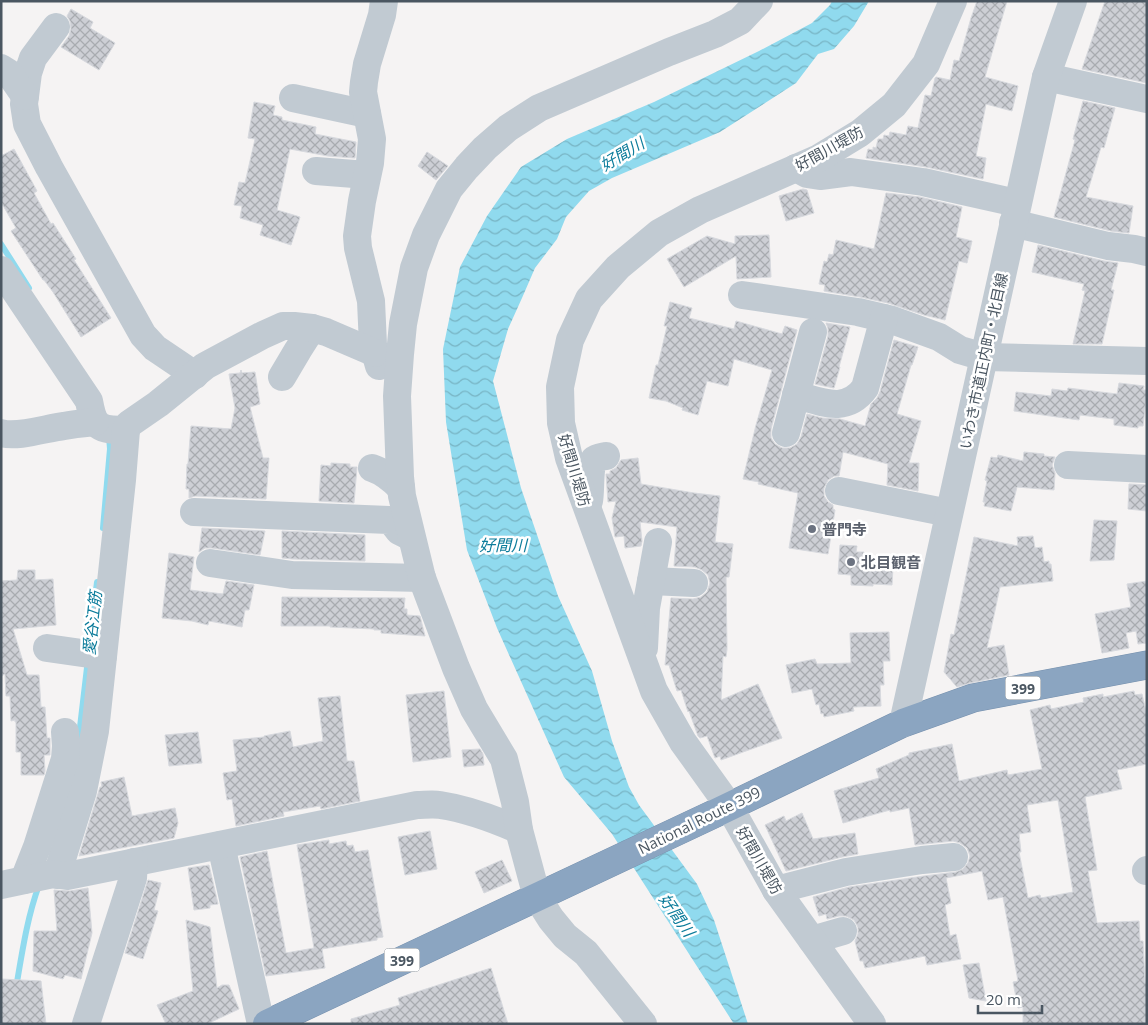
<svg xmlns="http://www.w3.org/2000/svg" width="1148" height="1025" font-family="'Open Sans','Noto Sans JP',sans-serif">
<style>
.water{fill:url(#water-waves)}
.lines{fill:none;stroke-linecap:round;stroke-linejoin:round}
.stream{stroke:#90daee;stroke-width:6}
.building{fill:url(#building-cross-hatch);stroke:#d7d9de;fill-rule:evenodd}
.highway-casing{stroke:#7690ad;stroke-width:29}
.minor{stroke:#c1cad2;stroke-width:28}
.highway{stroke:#8ba5c1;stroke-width:28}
.worship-dot{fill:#6b7280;stroke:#fff;stroke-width:2}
.labels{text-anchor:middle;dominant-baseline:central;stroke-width:5;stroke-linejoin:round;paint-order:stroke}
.shield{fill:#fff;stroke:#808990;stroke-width:1}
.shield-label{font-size:14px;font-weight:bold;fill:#4a5661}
.street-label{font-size:15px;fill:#4a5661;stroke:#fff}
.worship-label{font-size:15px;font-weight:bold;fill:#5b616d;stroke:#fff;text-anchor:start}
.water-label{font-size:16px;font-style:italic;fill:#0c7c9b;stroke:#fff}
</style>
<defs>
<pattern id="water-waves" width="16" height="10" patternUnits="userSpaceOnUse" patternTransform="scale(1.25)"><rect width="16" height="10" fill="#90daee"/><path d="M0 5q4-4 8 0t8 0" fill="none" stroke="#78b4c4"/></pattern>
<pattern id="building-cross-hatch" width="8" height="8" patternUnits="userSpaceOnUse" patternTransform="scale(1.25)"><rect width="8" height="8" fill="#cdcfd5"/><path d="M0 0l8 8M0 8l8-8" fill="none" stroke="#a8abb0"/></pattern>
</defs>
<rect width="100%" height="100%" fill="#f5f3f3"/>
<polygon class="water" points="832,1 869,1 854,26 834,49 818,54 796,83 720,132 612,178 589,191 566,217 557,239 535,268 522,298 508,329 493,381 521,488 558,596 592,671 612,741 629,787 639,805 697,884 714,920 748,1024 734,1024 612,834 564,777 497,628 467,550 446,422 443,349 460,267 487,216 521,167 567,139 654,102 759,51 812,23 830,5"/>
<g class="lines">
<g class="stream">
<polyline points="1,244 29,288"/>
<polyline points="103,528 110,449 109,436"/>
<polyline points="89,647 97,582"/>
<polyline points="78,744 88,659"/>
<path d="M16,988c6,-35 11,-70 23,-103"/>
</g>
</g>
<g class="building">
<polygon points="977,1 1007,1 985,77 1018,86 1012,111 986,104 976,156 986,158 983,179 926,167 866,158 868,149 873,150 873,147 876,148 878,139 883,139 884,135 889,136 890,132 906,135 908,126 918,128 925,95 931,96 935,78 936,77 950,80 954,60 959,61 971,18"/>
<polygon points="1105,1 1147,1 1147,83 1082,69"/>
<polygon points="71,9 93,22 90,28 115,43 99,70 61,47 69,36 71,29 70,21 67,16"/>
<polygon points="1083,101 1115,108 1104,148 1101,147 1086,197 1133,206 1129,233 1111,231 1054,217 1075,140 1073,139"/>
<polygon points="254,102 275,106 273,115 282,117 282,120 316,127 315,134 356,142 355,158 328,156 290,149 277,210 300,217 291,245 260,235 263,225 240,218 242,206 234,205 239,182 245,183 255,139 248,138"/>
<polygon points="14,149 37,191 34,193 51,224 53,223 76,259 74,260 111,318 81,337 53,292 44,280 43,280 11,231 16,228 1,202 1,156"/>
<polygon points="427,152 448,166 436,180 418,166"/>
<polygon points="803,189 807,190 814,213 786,221 779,196"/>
<polygon points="886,193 920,197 962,207 956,237 972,241 967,263 959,261 945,320 924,315 888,303 860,297 824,291 825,285 819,284 824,261 827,262 829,254 833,255 836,240 874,249"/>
<polygon points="769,235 771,277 737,279 736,256 684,287 667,259 707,236 735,244 735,236"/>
<polygon points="1038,245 1104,261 1118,263 1111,290 1114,290 1102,344 1073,344 1085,291 1082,290 1084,284 1032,272"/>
<polygon points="670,302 692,308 689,318 734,329 736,321 782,334 785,326 797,330 771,429 771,438 775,444 782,448 790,448 797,444 801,437 807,414 822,418 840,419 865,426 871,404 877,398 880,392 894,340 918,347 912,365 911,365 897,414 921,421 909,463 919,463 918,491 887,485 888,464 843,452 839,476 834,476 828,480 824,488 824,496 828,502 833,505 833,509 835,510 828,554 789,548 798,493 758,484 759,482 743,479 756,425 772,370 734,359 728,386 707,381 698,415 682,410 683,408 666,401 649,398 656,365 658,365 667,326 664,326"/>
<polygon points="826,323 850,327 839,367 840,367 834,388 815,384 828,336 828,328"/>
<polygon points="241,370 242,373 255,372 260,404 250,407 263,458 269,458 266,499 195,496 189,498 189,489 186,489 187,464 188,464 191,426 231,429 235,408 229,374 240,373"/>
<polygon points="1119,383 1144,386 1143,390 1147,390 1143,426 1138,426 1138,428 1114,425 1114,419 1080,415 1079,420 1014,411 1016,392 1051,396 1052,389 1067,391 1068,388 1117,394"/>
<polygon points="1024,452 1044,454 1044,456 1055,457 1052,465 1055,473 1054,490 1017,487 1011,511 984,506 985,502 983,502 987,481 985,480 991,457 997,458 998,455 1023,461"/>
<polygon points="638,458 641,484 694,493 720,496 715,542 733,544 729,577 726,577 727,649 726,657 723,656 721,700 758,684 782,738 721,760 720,756 715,758 707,736 700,738 698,736 689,711 688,712 681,690 677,691 669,665 665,665 671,598 693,599 701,597 707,592 710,583 708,575 702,570 695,567 674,566 677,527 640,522 642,541 641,546 625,548 624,536 615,537 612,518 616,501 608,502 606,474 610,474 610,471 616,468 621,460"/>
<polygon points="331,463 350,464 350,467 357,467 354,503 319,501 321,465 331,466"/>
<polygon points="1129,484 1147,485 1147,511 1128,509"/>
<polygon points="1094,520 1117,521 1114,560 1090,561"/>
<polygon points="202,528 265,531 260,555 212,548 205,548 199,552"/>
<polygon points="282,531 365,535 365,561 293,559 282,558"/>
<polygon points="1033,536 1035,548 1042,547 1044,562 1049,561 1049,564 1051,564 1053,581 1000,587 987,648 1004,645 1009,675 970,683 957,687 944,672 951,634 954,635 974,537 1018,546 1017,537"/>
<polygon points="840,545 857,546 856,552 864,552 864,556 892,558 891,567 893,567 892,585 873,584 873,586 851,585 851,575 838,574"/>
<polygon points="169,553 194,557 190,590 223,594 226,581 254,585 249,610 245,610 242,627 209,621 208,625 192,621 162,618"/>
<polygon points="18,570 35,570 35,580 53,579 56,625 13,629 27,675 39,675 41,707 45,707 47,738 50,738 50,755 44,755 45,771 44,775 21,775 21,752 16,752 16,722 15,722 15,720 11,721 10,696 6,696 5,674 1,676 1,581 17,580"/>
<polygon points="1147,581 1147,643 1138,644 1136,631 1126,633 1129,648 1102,653 1095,614 1131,607 1127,584"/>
<polygon points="282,597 405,598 404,609 407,609 407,615 420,616 425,636 381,633 381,630 374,630 374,629 330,627 330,626 281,626"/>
<polygon points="889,632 890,661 883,661 884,685 880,685 881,706 853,707 854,711 824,717 823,713 821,714 819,704 816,705 812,689 792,693 786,665 815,659 817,664 851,663 850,633"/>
<polygon points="444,691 451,757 413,762 406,695"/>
<path d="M1134,691l1,4 7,-1 5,22v48l-30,6 5,19 -37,8 12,73 -9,1 9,52 42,-2 1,20h3l2,42h2v41h-124v-17l-5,1 -5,-26 5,-1 -15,-84 -15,3 -6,-29 -36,7 5,25 -6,2 5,31 6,-2 5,25 -34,6 -2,-9 -60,12 -2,-7h-3l-5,-20 3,-7v-7l-4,-7 -8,-4h-7l-12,3 -1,-5 -7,2 -6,-19 36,-10 75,-11 32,-4 7,-3 5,-6 2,-7 -3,-8 -7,-5 -7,-2 -38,4 -6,-37 -19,4v-2l-47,13 -9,-32 45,-13 -3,-9 33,-14v-2l43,-9 7,37 48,-11 1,5 34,-6 -12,-59 20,-5 1,4 33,-7 -1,-4 20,-4v3zM1058,800l15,92 -32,6 -1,-3 -12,3 -9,-46h2l-2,-18 12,-2 -4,-27z"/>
<polygon points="340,696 347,761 354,761 360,801 321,809 320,806 283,812 284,816 236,826 232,799 227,800 223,773 237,771 233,740 264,737 264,736 290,731 293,747 323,741 318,698"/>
<polygon points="198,732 202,763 169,766 165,735"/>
<polygon points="480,749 483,754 484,765 464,767 462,750"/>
<polygon points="124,777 132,816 175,808 178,823 174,838 79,856 100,787 102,787 101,782"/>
<polygon points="802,813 813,839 855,833 858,854 842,857 786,871 765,825 784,816 786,821"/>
<polygon points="430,831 437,869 405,875 398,837"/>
<polygon points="329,840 329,844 346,841 347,846 353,845 355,852 368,850 383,937 377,938 377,940 322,949 325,968 266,976 240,857 267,851 286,953 314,948 297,845"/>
<polygon points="502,860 512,881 484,893 475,872"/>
<polygon points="209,865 218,904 210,905 210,908 194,910 188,868"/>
<polygon points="148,880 161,883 154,910 158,911 143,959 125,953"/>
<polygon points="88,888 92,933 81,979 65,975 63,979 33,971 34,931 57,931 54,890 70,891"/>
<polygon points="186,920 210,927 217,988 222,985 229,985 239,1009 207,1024 166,1024 157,1005 193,991"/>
<polygon points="979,963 986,1001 969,998 963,965"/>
<polygon points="491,968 508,1024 351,1024 351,1019 400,1005 398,998"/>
<polygon points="1,979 41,981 46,1024 1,1024"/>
</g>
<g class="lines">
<defs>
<polyline id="highway" points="267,1024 718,812 903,723 973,698 1147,665"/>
</defs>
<use href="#highway" class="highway-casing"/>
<g class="minor">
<polyline points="56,27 33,58 28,73 24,104 27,124 49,167 143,335 155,348 195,375"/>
<polyline points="1,68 9,73 25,96"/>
<polyline points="1046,77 1147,99"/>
<polyline points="293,98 367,114"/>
<polyline points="796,168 807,174 820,176 851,172 923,182 1017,203"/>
<polyline points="316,171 367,175"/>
<polyline points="1013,223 1108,246 1134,249 1147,252"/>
<path d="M1,270l88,131c5,27 10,29 37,29"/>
<polyline points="742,295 858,312 892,320 939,337 960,350 984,357 1147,361"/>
<polyline points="379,366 373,345 371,301 358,248 357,236 362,201 370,163 372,139 363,92 364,82 367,64 382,15 384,1"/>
<polyline points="282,377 298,350 312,328"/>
<path d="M796,395c26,7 50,19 69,-7l19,-70"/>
<path d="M1,433c16,5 46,-5 63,-7 10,-2 21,-3 31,-4"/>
<polyline points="786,433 813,332"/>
<polyline points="1068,465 1147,469"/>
<path d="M372,468c12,4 20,11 29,20"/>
<polyline points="839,491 949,513"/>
<path d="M589,501c2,-9 0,-35 5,-41 3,-3 7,-3 12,-4"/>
<polyline points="194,512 389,520 392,522 399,531 411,537"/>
<polyline points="210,563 292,575 422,578"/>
<polyline points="651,581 694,583"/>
<polyline points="47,648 103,656"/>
<polyline points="644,648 646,608 658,542"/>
<polyline points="903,723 1046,77 1073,1"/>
<polyline points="221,845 261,1024"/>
<polyline points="1146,871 1147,870"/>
<polyline points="57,875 83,791 95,731 122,480 126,430 129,424 158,404 205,366 263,335 283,326 294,326 312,328 326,332 375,353"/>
<polyline points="24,880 37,847 65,759 66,746 65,732"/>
<path d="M1,885l52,-11 14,2 350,-71c7,0 16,-1 23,0 27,4 54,14 79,25"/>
<polyline points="776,890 846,872 922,860 954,857"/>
<polyline points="812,940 843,931"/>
<polyline points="86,1024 133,878 134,862"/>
<polyline points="643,1024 586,953 565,936 551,919 537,897 519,830 515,802 504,759 474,709 456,668 422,578 402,496 400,477 397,396 400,354 403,324 414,268 426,235 449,189 467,167 485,148 508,128 539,108 669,52 715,34 740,21 759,1"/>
<polyline points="872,1024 776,890 729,806 683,742 654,691 569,458 561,423 560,387 570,340 589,299 618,267 659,233 700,210 819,158 860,133 894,105 926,64 953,1"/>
</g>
<use href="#highway" class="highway"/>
</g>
<g class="worship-dot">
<circle cx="812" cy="529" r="5"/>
<circle cx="851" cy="562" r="5"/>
</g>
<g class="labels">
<g class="shield">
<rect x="1005.5" y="676.5" width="35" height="23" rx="4"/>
<rect x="384.5" y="948.5" width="35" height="23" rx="4"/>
</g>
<g class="shield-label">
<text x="1023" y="688">399</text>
<text x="402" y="960">399</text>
</g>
<g class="street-label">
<text transform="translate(829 148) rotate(-29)">好間川堤防</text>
<text transform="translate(983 361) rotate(-78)">いわき市道正内町・北目線</text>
<text transform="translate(575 470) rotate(73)">好間川堤防</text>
<text transform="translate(699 820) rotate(-26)">National Route 399</text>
<text transform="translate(760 860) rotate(60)">好間川堤防</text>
</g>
<g class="worship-label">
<text x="822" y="529">普門寺</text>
<text x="861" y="562">北目観音</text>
</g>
<g class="water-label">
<text transform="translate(622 154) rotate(-31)">好間川</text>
<text x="503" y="545">好間川</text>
<text transform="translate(92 623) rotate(-84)">愛谷江筋</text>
<text transform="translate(677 915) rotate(55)">好間川</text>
</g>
</g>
<rect width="1148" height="1025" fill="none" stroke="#4a5661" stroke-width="5"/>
<path d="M978 1005v8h64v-8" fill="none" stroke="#4a5661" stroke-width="2.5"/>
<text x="986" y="1005" font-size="15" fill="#4a5661" stroke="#ffffff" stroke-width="4" paint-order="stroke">20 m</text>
</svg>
